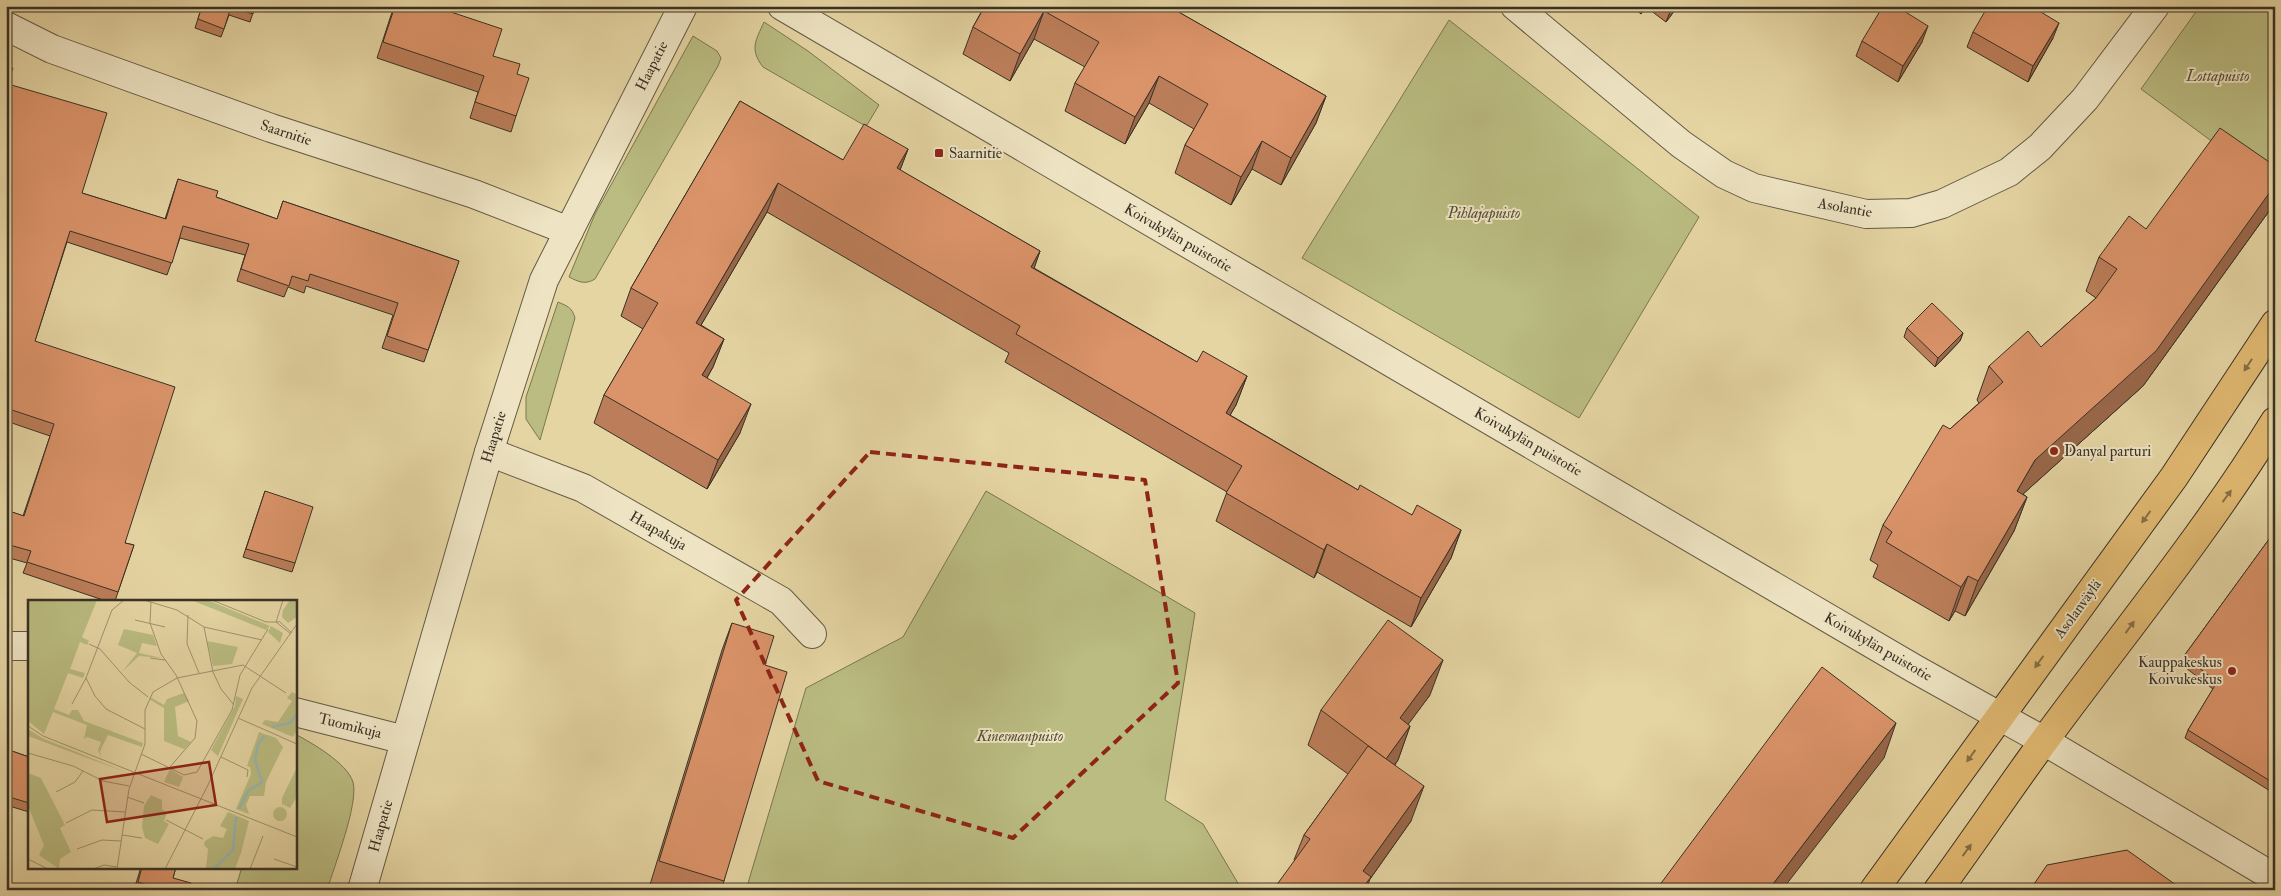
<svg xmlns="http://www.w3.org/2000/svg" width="2281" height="896" font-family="'IM FELL Double Pica',serif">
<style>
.green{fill:#babc81;stroke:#7a7654}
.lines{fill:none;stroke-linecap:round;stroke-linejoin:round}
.minor-casing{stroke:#645a45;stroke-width:30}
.major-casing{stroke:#393126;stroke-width:30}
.minor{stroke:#eee4c3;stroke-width:28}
.major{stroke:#e2ba72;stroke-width:28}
.wall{fill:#bc7e5a;stroke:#393126}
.shaded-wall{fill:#99674a;stroke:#393126}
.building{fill:#db9369;stroke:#393126}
.oneway{fill:#856f48}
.marked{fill:none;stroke:#8f2418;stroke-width:4;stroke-dasharray:10 6;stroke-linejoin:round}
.poi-dot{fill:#8f2418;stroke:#eee4c3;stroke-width:2}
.labels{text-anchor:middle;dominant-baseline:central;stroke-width:4;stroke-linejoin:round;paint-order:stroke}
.street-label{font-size:15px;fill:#393126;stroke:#eee4c3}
.park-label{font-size:15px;font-style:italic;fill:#534d38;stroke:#eee4c3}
.poi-label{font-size:15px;fill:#393126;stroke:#eee4c3;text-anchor:start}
.inset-river{fill:none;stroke:#99b6b0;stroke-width:2.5}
.inset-road{fill:none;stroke:#a09371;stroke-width:1}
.view{fill:#8f2418;fill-opacity:0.15;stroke:#8f2418;stroke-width:2.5}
.inset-edge{fill:none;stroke:#393126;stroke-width:2.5}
</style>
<rect width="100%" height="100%" fill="#e5d5a3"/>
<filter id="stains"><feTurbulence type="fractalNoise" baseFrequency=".004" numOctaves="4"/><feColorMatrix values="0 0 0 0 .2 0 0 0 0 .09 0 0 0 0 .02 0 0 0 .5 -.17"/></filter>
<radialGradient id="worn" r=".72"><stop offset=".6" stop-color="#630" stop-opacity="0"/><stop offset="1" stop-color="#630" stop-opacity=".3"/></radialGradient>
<g class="green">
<polygon points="2200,6 2275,6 2275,188 2141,89"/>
<polygon points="1449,20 1699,217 1579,418 1302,258"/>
<path d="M764,22l44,29 71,54 -12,20 -5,-1 -99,-57c-14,-18 -7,-27 1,-45z"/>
<path d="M693,36l24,15 4,7 -3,8 -123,213c-10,6 -16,3 -26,-2l26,-63z"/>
<path d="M558,302c9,4 14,5 17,16l-35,122 -14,-21v-22z"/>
<polygon points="986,491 1195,613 1165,800 1203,824 1242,890 746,890 806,688 903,637"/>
<path d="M295,734c17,9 52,29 58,48 6,21 -19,85 -26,108h-92l7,-23h53z"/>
</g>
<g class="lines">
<defs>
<g id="minor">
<polyline points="782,6 1915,669 2044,741 2275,878"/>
<polyline points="1515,6 1681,144 1724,174 1754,188 1866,214 1911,213 1942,204 2009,172 2040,147 2085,99 2155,6"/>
<polyline points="6,26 52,49 271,128 474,194 569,231"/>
<polyline points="489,452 583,488 781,601 812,634"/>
<polyline points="6,646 29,646"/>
<polyline points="295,712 405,740"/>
<polyline points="362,890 489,452 544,280 683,6"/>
</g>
<g id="major">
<polyline points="1874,890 2174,477 2275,324"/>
<path d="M1938,890c36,-49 70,-100 106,-149 78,-106 162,-208 231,-320"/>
</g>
</defs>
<use href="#minor" class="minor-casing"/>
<use href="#major" class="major-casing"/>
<use href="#minor" class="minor"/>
<use href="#major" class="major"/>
</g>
<g class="wall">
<polygon points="202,6 255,6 250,22 229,15 221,37 195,28"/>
<polygon points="394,6 493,56 517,74 516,116 511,132 470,118 478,92 377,58"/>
<polygon points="983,6 1168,6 1326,96 1316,123 1281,185 1252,169 1231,205 1175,173 1185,145 1194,129 1149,103 1125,144 1065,111 1075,83 1085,67 1034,39 1010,81 963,54 973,27 984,7"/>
<polygon points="1631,6 1678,6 1666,22 1646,7 1641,14"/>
<polygon points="1973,32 2053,38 2028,82 1967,47"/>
<polygon points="1862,41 1922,42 1898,82 1856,56"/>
<polygon points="6,66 8,84 82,193 165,219 178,179 216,197 277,219 283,201 459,261 424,362 382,348 393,315 306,286 304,293 288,287 284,297 237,281 245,255 180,238 167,275 67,242 35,341 125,543 134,545 115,601 106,601 23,573 27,563 6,557 6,510 23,516 50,436 6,421"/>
<polygon points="740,101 843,160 908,149 900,170 1040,251 1034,268 1197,362 1247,376 1236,405 1230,415 1358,490 1412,515 1461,530 1451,558 1411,627 1317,572 1314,578 1216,521 1227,492 1005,362 1009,353 767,212 701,325 724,339 713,367 707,378 740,433 707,489 594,423 604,395 643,329 621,316 631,288"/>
<polygon points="2275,166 2275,198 2272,207 2143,386 2023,494 2027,497 2014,531 1965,616 1955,611 1949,621 1873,577 1878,565 1870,560 1883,525 1950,429 1979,403 1977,400 1989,366 2041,347 2096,298 2086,291 2099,257 2146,229"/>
<polygon points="1907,328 1963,333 1960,341 1935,367 1904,337"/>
<polygon points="265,491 295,563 292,572 243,557"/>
<polygon points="2275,531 2275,794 2185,738 2188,730 2213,689 2181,664 2184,656"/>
<polygon points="732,623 765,665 724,881 721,890 654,890 649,888 722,650"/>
<polygon points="1430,695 1408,724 1410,726 1398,760 1395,765 1411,821 1370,879 1294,860 1304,835 1348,774 1308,745 1321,710"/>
<polygon points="6,749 29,757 29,812 6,805"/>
<polygon points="141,867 176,867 173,878 189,890 134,890"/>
</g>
<g class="shaded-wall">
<polygon points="1644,6 1646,6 1641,14"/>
<polygon points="1674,6 1678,6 1666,22 1670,12"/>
<polygon points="1044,11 1034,39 1010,81 1020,54"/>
<polygon points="2059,23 2053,38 2028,82 2033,66"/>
<polygon points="1928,26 1922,42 1898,82 1903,66"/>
<polygon points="1159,76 1149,103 1125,144 1135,117"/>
<polygon points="1326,96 1316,123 1281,185 1291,158"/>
<polygon points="1262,141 1252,169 1231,205 1241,177"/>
<polygon points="908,149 897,178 897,168"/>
<polygon points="778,183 767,212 686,351 696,323"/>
<polygon points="2275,185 2275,198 2272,207 2143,386 2022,495 2017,491 2035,460"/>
<polygon points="1040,251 1030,280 1031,267"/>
<polygon points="1963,333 1960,341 1935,367 1938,358"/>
<polygon points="724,339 713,367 692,404 702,375"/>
<polygon points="1247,376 1236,405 1215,441 1226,413"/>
<polygon points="751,404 740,433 707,489 718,460"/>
<polygon points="2027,497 2014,531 1965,616 1978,581"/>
<polygon points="1461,530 1451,558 1411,627 1421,598"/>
<polygon points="1327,544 1317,572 1314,578 1324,550"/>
<polygon points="1968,576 1955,611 1949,621 1961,587"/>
<polygon points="1443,660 1430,695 1387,753 1400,718"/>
<polygon points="1896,723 1884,758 1782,890 1771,890 1773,884"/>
<polygon points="1410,726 1398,760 1374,793 1386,759"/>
<polygon points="1424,786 1411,821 1370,879 1366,890 1356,890 1363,871"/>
</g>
<g class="building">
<polygon points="202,6 255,6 253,14 231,7 224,29 198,19"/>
<polygon points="395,6 433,6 502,29 493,56 520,64 517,74 529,78 516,116 475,102 484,76 383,42"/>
<polygon points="985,6 1168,6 1326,96 1291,158 1262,141 1241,177 1185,145 1208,104 1159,76 1135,117 1075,83 1099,42 1044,11 1020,54 973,27"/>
<polygon points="1663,6 1674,6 1670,12"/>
<polygon points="1883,6 1896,6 1928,26 1903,66 1862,41"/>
<polygon points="1988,6 2031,6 2059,23 2033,66 1973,32"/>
<polygon points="6,66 13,68 8,84 107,113 82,193 166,219 178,179 218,191 216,197 277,219 283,201 459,261 428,350 387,336 398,303 310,274 308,281 292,276 289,286 241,269 249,244 183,226 172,263 70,231 35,341 175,387 125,543 134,545 118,592 27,562 31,551 6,544 6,510 24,516 54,424 6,408"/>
<polygon points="740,101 843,160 864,124 908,149 897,168 1040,251 1031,267 1197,362 1203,351 1247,376 1226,413 1358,490 1360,485 1412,515 1417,505 1461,530 1421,598 1327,544 1324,550 1226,493 1242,466 1016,334 1020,326 778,183 696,323 724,339 702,375 751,404 718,460 604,395 658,303 631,288"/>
<polygon points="2220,128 2275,166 2275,185 2156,351 2035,460 2017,491 2027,497 1978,581 1968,576 1961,587 1886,542 1892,532 1883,525 1943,425 1950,429 2003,382 1989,366 2028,331 2041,347 2096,298 2117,269 2099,257 2129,216 2146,229"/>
<polygon points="1932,303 1963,333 1938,358 1907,328"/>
<polygon points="265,491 313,507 295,563 246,549"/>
<polygon points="2275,531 2275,784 2188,730 2217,682 2184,656"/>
<polygon points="1388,620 1443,660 1400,718 1410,726 1386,759 1321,710"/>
<polygon points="732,623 774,636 765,665 787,672 724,881 659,861"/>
<polygon points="1822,667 1896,723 1773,884 1780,889 1779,890 1656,890"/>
<polygon points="1368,746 1424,786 1363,871 1371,877 1361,890 1273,890 1310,839 1304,835"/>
<polygon points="6,749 29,757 29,803 6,796"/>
<polygon points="2127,850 2183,890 2030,890 2047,865"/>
<polygon points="142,867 176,867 173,878 191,883 189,890 156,890 156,888 138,882"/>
</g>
<defs><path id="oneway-solid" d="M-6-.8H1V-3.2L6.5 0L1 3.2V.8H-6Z" transform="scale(1.25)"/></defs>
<g class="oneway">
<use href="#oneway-solid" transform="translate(2248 365) rotate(123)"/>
<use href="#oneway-solid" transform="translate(2227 496) rotate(-54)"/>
<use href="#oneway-solid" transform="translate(2146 517) rotate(126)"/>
<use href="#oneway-solid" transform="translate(2130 627) rotate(-54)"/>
<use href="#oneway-solid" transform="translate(2039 662) rotate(126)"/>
<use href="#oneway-solid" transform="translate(1971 756) rotate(126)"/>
<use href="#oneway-solid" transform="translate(1967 850) rotate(-54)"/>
</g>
<path class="marked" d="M870,452l275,28 33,203 -165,155 -195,-57 -82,-181z"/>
<g class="poi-dot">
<rect x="934" y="148" width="10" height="10" rx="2.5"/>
<circle cx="2054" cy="451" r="5"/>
<circle cx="2232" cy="671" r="5"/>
</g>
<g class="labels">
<g class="street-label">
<text transform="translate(652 66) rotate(-63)">Haapatie</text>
<text transform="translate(286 133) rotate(18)">Saarnitie</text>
<text transform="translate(1845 208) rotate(10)">Asolantie</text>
<text transform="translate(1178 238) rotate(30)">Koivukylän puistotie</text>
<text transform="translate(494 437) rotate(-73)">Haapatie</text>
<text transform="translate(1528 442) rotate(30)">Koivukylän puistotie</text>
<text transform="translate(658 531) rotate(30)">Haapakuja</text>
<text transform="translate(2078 609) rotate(-54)">Asolanväylä</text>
<text transform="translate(1878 647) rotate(30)">Koivukylän puistotie</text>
<text transform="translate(350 726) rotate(14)">Tuomikuja</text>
<text transform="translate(381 826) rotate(-74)">Haapatie</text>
</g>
<g class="park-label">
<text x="2218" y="76">Lottapuisto</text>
<text x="1484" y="213">Pihlajapuisto</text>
<text x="1020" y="736">Kinesmanpuisto</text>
</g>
<g class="poi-label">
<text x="949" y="153">Saarnitie</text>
<text x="2064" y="451">Danyal parturi</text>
<text x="2222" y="662" text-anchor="end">Kauppakeskus<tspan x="2222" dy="17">Koivukeskus</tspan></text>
</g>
</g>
<g transform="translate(28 600)">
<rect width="269" height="269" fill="#e5d5a3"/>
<path d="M0,0h69l-15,37 7,4 -2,4 -7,-3 -10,27 15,4 -2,5 -15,-5 -14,36 15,6 3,-5h6l6,11 59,22 -1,4 -34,-12 -8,16 1,6 -3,-7 3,-8 -14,-5 -3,2 3,-14 -34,-13 -9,22 -16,-13zM163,0h17l62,26 -4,4zM269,0v17l-9,6 -6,-6 1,-7 7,-10zM243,26l12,7 -3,10 -12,-11zM96,29l29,6 4,11 -15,-3 -3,10 23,5 -23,-2 -17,16 15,-19 -19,-8zM179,41l31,6 -6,17 -19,2zM264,92l5,3v35l-4,7 -31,-13 3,-4 13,2 14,-21 -5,-3zM156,93l5,8 -14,6 3,29 13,6 -7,7 -20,-8v-33l-15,-9 1,-2 14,8 3,-6zM208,96l7,3 -25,57 -7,-6 24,-44zM0,129l14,9 86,35 -100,-37zM231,132l17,6 7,9 -17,35 -2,14h-14l-4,9 3,9 -13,-5 15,-35 -1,-7 -3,-1zM269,167v30l-7,11 -8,-4v-6zM142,169l13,8 -4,10 -15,-5zM0,173l13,5 24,47 -5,3 11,24 -11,7 -1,10 -20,-14 5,-10 -16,-39zM123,195l11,5v9l5,4 -3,8 5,3 -11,20 -13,-6 -3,-11 2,-21zM245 214a7 7 0 1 1 14 0a7 7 0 1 1-14 0ZM200,212l21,9 -8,32 -6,16h-29l2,-20 -4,-4 1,-4 8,-5 10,2 4,-9 -7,-3z" fill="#babc81"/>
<path class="inset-river" d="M244,127l18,-4 7,-9M211,209l9,-18 14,-9 -7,-22 3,-16 6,-8M186,269l19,-19 3,-33"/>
<path class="inset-road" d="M96,0l-12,10 -26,68 9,18 11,13 39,20M116,0l33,10 27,17 58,13M184,0l54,22h13M255,0l-7,22 15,12M123,2l-1,21 11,31 15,21 21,46 -2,17 -25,29M160,15l-1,29 12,29M107,20l30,7M251,21l13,12M176,27l9,45 8,17 13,16M61,44l11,5 29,33 19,15M122,58l15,2M44,104l14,-26M210,118l59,26M0,126l15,10 254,101M0,153l45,13 30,15 26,5M113,154l43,21 13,-3 35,-62 8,-35 28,-46M193,157l27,13 -1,7M28,192l19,-10 8,-11M99,197l17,6M138,220l37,19M38,223l26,-13 33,2M94,235l20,3M49,249l25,-9 19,1M0,259l20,10M246,259l23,8M65,269l11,-4 13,2M89,269l12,-80 16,-45v-34l8,-18 24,-14 66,-13 43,28M137,269l43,-84 44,-97 45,-64M222,269l13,-33"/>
<path class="view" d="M181,162l7,43 -109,17 -7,-43z"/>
<rect width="269" height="269" class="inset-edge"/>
</g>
<rect width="2281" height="896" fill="none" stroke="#e5d5a3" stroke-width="25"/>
<rect x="8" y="8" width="2266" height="881" fill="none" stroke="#393126" stroke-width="2.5"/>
<rect x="12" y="12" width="2256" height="871" fill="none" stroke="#393126"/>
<rect width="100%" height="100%" filter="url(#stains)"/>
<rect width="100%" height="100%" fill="url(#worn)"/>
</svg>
